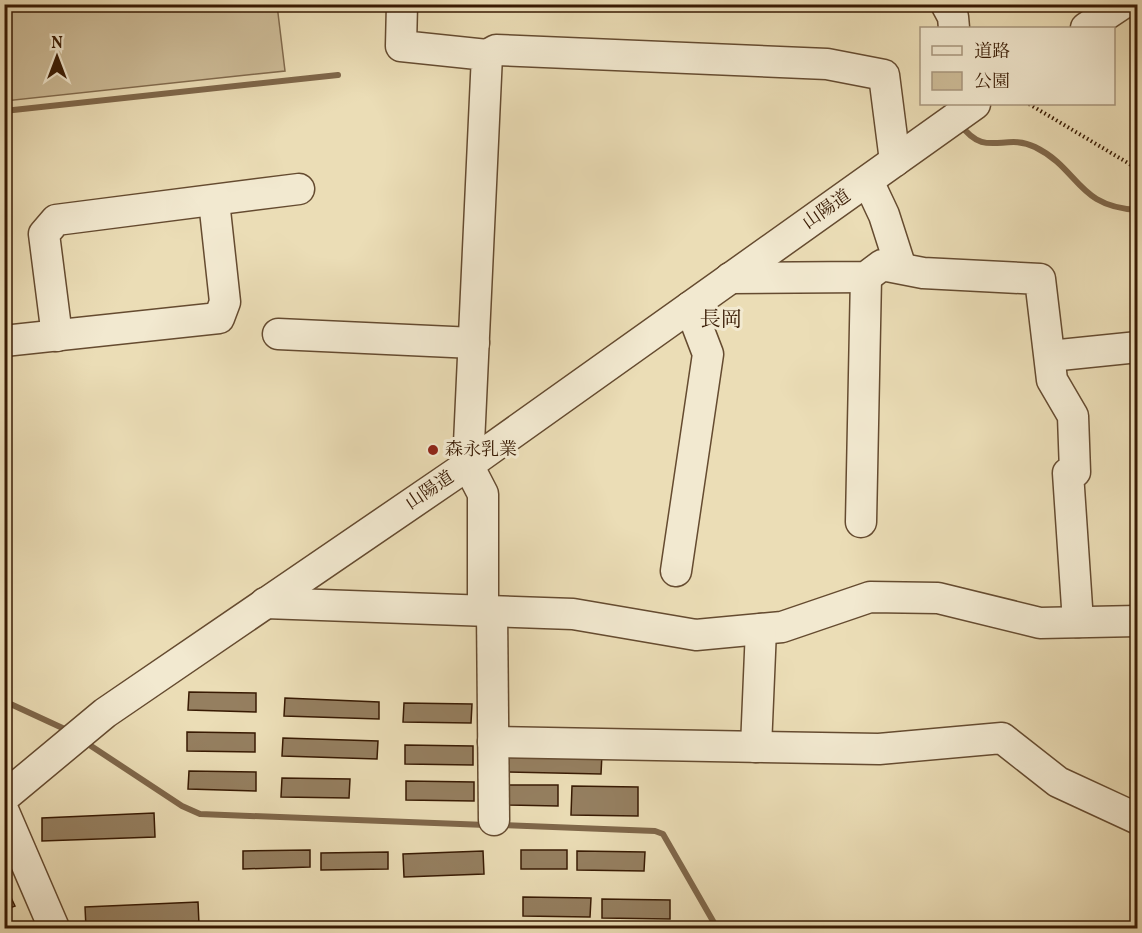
<svg xmlns="http://www.w3.org/2000/svg" width="1142" height="933" font-family="Vollkorn,'Noto Serif JP',serif">
<style>
.green{fill:#cdbc98;stroke:#826b4e;stroke-width:1.5}
.lines{fill:none;stroke-linecap:round;stroke-linejoin:round}
.stream{stroke:#7f674a;stroke-width:6}
.building{fill:#957f60;stroke:#381a03;stroke-width:1.5}
.minor-casing{stroke:#654b30;stroke-width:33}
.path{stroke:#381a03;stroke-width:4;stroke-dasharray:1.5 3;stroke-linecap:butt}
.minor{stroke:#f2e9d0;stroke-width:30}
.poi-dot{fill:#8f2418;stroke:#f2e9d0;stroke-width:2}
.labels{text-anchor:middle;dominant-baseline:central;stroke-width:6;stroke-linejoin:round;paint-order:stroke}
.street-label{font-size:18px;fill:#381a03;stroke:#f2e9d0}
.poi-label{font-size:18px;fill:#381a03;stroke:#f2e9d0;text-anchor:start}
.quarter-label{font-size:21px;fill:#381a03;stroke:#f2e9d0}
</style>
<rect width="100%" height="100%" fill="#ebddb6"/>
<filter id="stains"><feTurbulence type="fractalNoise" baseFrequency=".00333" numOctaves="4"/><feColorMatrix values="0 0 0 0 .2 0 0 0 0 .09 0 0 0 0 .02 0 0 0 .5 -.17"/></filter>
<radialGradient id="worn" r=".72"><stop offset=".6" stop-color="#630" stop-opacity="0"/><stop offset="1" stop-color="#630" stop-opacity=".3"/></radialGradient>
<polygon class="green" points="4,5 277,5 285,71 5,101"/>
<g class="lines">
<g class="stream">
<polyline points="4,111 338,75"/>
<path d="M961,125c24,34 44,7 74,22 45,22 41,60 103,63"/>
<polyline points="4,701 69,731"/>
<polyline points="85,742 182,806 200,814 486,825"/>
<polyline points="502,825 655,831 663,834 717,928"/>
</g>
</g>
<g class="building">
<polygon points="189,692 256,693 256,712 188,710"/>
<polygon points="285,698 379,702 379,719 284,716"/>
<polygon points="404,703 472,704 471,723 403,722"/>
<polygon points="187,732 255,733 255,752 187,751"/>
<polygon points="283,738 378,741 377,759 282,756"/>
<polygon points="405,745 473,746 473,765 405,764"/>
<polygon points="502,752 602,754 601,774 502,772"/>
<polygon points="189,771 256,772 256,791 188,789"/>
<polygon points="282,778 350,779 349,798 281,797"/>
<polygon points="406,781 474,782 474,801 406,800"/>
<polygon points="508,785 558,785 558,806 508,805"/>
<polygon points="572,786 638,787 638,816 571,815"/>
<polygon points="154,813 155,837 42,841 42,818"/>
<polygon points="310,850 310,867 243,869 243,851"/>
<rect x="521" y="850" width="46" height="19"/>
<polygon points="483,851 484,874 404,877 403,854"/>
<polygon points="577,851 645,852 644,871 577,870"/>
<polygon points="388,852 388,869 321,870 321,853"/>
<polygon points="7,889 15,906 4,910 4,891"/>
<polygon points="523,897 591,898 590,917 523,916"/>
<polygon points="602,899 670,900 670,919 602,918"/>
<polygon points="198,902 199,924 86,928 85,907"/>
</g>
<g class="lines">
<defs>
<g id="minor">
<polyline points="402,4 401,46 487,55 468,465 483,494 483,611"/>
<polyline points="946,4 953,17 954,28"/>
<polyline points="1086,28 1122,4"/>
<polyline points="487,55 496,50 827,64 884,75 895,161"/>
<polyline points="868,181 884,215 901,268"/>
<polyline points="730,278 866,277 882,265 923,273 1040,279 1052,380 1073,416 1075,472 1068,473 1078,622"/>
<polyline points="278,334 474,343"/>
<polyline points="57,336 44,234 56,220 299,189"/>
<polyline points="4,341 219,318 225,302 214,201"/>
<polyline points="1050,356 1138,347"/>
<polyline points="861,522 866,277"/>
<polyline points="676,571 708,354 690,307"/>
<polyline points="265,603 573,614 696,635 782,627 870,597 938,598 1040,623 1138,621"/>
<polyline points="492,611 494,820"/>
<polyline points="493,742 879,749 1002,738 1058,782 1138,819"/>
<polyline points="756,747 761,629"/>
<polyline points="4,797 105,713 468,465 975,104"/>
<polyline points="4,812 54,928"/>
</g>
</defs>
<use href="#minor" class="minor-casing"/>
<polyline class="path" points="1029,104 1138,169"/>
<use href="#minor" class="minor"/>
</g>
<circle class="poi-dot" cx="433" cy="450" r="6"/>
<g class="labels">
<g class="street-label">
<text transform="translate(827 210) rotate(-35)">山陽道</text>
<text transform="translate(430 491) rotate(-34)">山陽道</text>
</g>
<g class="poi-label">
<text x="445" y="450">森永乳業</text>
</g>
<g class="quarter-label">
<text x="721" y="320">長岡</text>
</g>
</g>
<rect width="1142" height="933" fill="none" stroke="#ebddb6" stroke-width="24"/>
<rect x="6" y="6" width="1130" height="921" fill="none" stroke="#381a03" stroke-width="3"/>
<rect x="12" y="12" width="1118" height="909" fill="none" stroke="#381a03" stroke-width="1.5"/>
<rect x="920" y="27" width="195" height="78" fill="#f2e9d0" stroke="#a8967e" stroke-width="1.5"/>
<rect x="932" y="46" width="30" height="9" fill="#f2e9d0" stroke="#a8967e" stroke-width="1.5"/>
<text x="974" y="57" font-size="18" fill="#381a03">道路</text>
<rect x="932" y="72" width="30" height="18" fill="#cdbc98" stroke="#a8967e" stroke-width="1.5"/>
<text x="974" y="87" font-size="18" fill="#381a03">公園</text>
<g transform="translate(57 57)" stroke="#f2e9d0" stroke-width="4.5" paint-order="stroke">
<path d="M0-4.5L10 22L0 15L-10 22Z" fill="#381a03"/>
<text y="-9" font-size="16" font-weight="bold" text-anchor="middle" fill="#381a03">N</text>
</g>
<rect width="100%" height="100%" filter="url(#stains)"/>
<rect width="100%" height="100%" fill="url(#worn)"/>
</svg>
